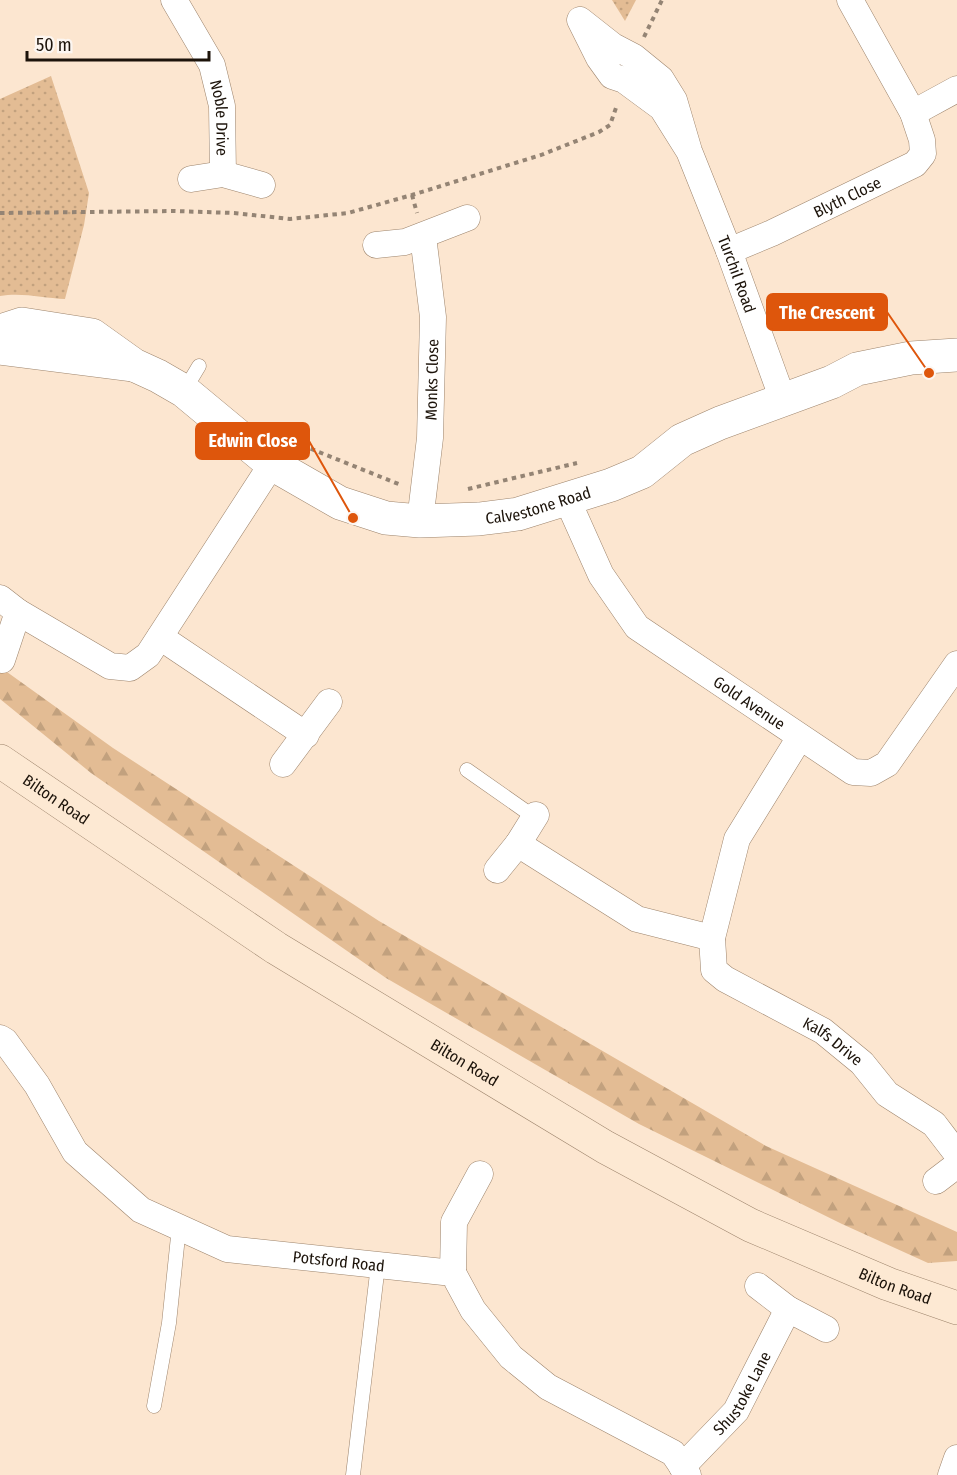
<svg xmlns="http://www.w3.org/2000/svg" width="957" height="1475" font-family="'Fira Sans Condensed',sans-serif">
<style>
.grass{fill:url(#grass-dots)}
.forest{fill:url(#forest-firs)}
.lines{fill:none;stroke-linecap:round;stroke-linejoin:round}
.service-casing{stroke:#9d846c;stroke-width:15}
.minor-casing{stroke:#9d846c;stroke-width:27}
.tertiary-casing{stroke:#9d846c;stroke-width:34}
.secondary-casing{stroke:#9d846c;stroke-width:34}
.path{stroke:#948474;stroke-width:4;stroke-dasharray:4.5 4.5;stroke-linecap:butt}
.service{stroke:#fff;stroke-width:14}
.minor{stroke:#fff;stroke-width:26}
.tertiary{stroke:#fff;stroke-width:33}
.secondary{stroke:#fde9d3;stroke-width:33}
.labels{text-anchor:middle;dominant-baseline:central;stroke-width:4.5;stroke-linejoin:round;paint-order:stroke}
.street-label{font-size:16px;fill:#1c130a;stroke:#fcf6f1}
.leader{fill:none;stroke:#de560c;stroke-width:2}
.callout-dot{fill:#de560c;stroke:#fcf6f1;stroke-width:2}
.callout{fill:#de560c;stroke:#de560c;stroke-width:2}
.callout-label{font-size:18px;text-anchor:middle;font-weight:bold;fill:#fff}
</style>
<defs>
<pattern id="grass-dots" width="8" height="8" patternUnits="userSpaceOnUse" patternTransform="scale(1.5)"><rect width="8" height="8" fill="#e3bc94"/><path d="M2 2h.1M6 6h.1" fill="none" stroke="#c2a17e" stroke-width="1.8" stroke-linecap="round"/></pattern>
<pattern id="forest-firs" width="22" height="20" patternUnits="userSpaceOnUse" patternTransform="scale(1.5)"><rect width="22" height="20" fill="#e3bc94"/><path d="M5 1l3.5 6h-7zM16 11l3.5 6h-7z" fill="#c2a17e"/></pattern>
</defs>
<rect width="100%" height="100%" fill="#fce6d0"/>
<g class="grass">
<polygon points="612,0 636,0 625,21"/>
<path d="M51,76l38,117 -5,32 -19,74c-21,-1 -44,-7 -65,-3v-197z"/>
</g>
<polygon class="forest" points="0,667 113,748 379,921 766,1146 957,1232 957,1261 928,1263 842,1224 639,1124 386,978 91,773 0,699"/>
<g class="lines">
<defs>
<g id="service">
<polyline points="184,391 199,366"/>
<polyline points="467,770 534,817"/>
<polyline points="154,1406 169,1323 179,1227"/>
<polyline points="353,1475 378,1265"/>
</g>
<g id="minor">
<path id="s1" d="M174,0l38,65 10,41 1,68"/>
<polyline points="913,113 957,89"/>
<path id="s2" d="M689,151l-27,-43 -38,-28 -12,-4 -13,-18 -19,-38 33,26 21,11 27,22 13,21 15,51 40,100 54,149"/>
<polyline points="191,179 223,174 262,185"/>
<polyline points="376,245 405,242 467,218"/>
<path id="s3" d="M729,251l43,-18 143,-69 8,-10 -1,-14 -9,-27 -63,-113"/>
<path id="s4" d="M567,499l34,76 36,52 216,145 18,1 16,-9 70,-100"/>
<path id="s5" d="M420,521l10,-83 3,-121 -10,-81"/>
<polyline points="0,598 18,612 110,666 130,668 148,655 272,464"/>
<polyline points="160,637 306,735"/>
<polyline points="2,660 18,612"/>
<path id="s6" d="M800,737l-63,102 -25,99 2,32 11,9 98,52 39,32 25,31 47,30 23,30"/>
<polyline points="283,764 329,702"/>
<polyline points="518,844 637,919 712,938"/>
<polyline points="497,870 518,844 536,815"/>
<path id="s7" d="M0,1038l5,3 32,44 38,67 66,58 86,39 226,24 20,37 38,47 37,30 125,66 15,22"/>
<polyline points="936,1181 957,1165"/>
<polyline points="453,1273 454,1222 480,1174"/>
<polyline points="758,1286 788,1309 826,1329"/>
<path id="s8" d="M682,1467l54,-56 52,-102"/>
<polyline points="951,1475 957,1458"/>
</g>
<g id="tertiary">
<path id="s9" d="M0,331l22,-7 70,11 42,30 24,11 26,15 88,73 68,39 46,15 34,3 59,-2 39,-5 93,-29 31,-13 40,-32 38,-17 112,-41 25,-13 54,-11 46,-3"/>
<polyline points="0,348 132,365"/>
</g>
<g id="secondary">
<path id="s10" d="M0,761l276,187 329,199 145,78 138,59 69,24"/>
</g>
</defs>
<use href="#service" class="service-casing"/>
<use href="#minor" class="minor-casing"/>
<use href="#tertiary" class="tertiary-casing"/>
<use href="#secondary" class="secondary-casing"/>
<g class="path">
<polyline points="644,37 662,0"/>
<polyline points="412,195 417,213"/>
<polyline points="0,213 174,211 234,213 290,219 348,213 412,195 541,155 599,132 610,125 617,105"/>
<polyline points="294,442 401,485"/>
<polyline points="468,489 577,463"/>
</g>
<use href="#service" class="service"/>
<use href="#minor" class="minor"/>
<use href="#tertiary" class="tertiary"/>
<use href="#secondary" class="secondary"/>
</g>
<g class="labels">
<g class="street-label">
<text stroke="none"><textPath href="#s1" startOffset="129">Noble Drive</textPath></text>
<text stroke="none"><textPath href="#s3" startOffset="130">Blyth Close</textPath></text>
<text stroke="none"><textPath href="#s2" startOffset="486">Turchil Road</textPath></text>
<text stroke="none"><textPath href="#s5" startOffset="142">Monks Close</textPath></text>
<text stroke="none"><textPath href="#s9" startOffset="597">Calvestone Road</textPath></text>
<text stroke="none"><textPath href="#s4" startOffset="282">Gold Avenue</textPath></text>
<text stroke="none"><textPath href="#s10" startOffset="68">Bilton Road</textPath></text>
<text stroke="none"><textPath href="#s6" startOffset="393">Kalfs Drive</textPath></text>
<text stroke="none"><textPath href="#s10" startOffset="554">Bilton Road</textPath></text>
<text stroke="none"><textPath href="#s7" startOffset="432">Potsford Road</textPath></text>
<text stroke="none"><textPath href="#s10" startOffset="1040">Bilton Road</textPath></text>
<text stroke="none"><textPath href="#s8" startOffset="96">Shustoke Lane</textPath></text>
</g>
</g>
<path class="leader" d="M929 373L887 312M353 518L309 441"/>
<g class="callout-dot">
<circle cx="929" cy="373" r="6"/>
<circle cx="353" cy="518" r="6"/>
</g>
<g class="callout">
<rect x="767" y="294" width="120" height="36" rx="6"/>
<rect x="196" y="423" width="113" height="36" rx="6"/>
</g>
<g class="callout-label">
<text x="827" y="319">The Crescent</text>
<text x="253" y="447">Edwin Close</text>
</g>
<path d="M27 51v9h182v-9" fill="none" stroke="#1c130a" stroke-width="3"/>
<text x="36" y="51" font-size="18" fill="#1c130a" stroke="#fcf6f1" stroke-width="4.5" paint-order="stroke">50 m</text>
</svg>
